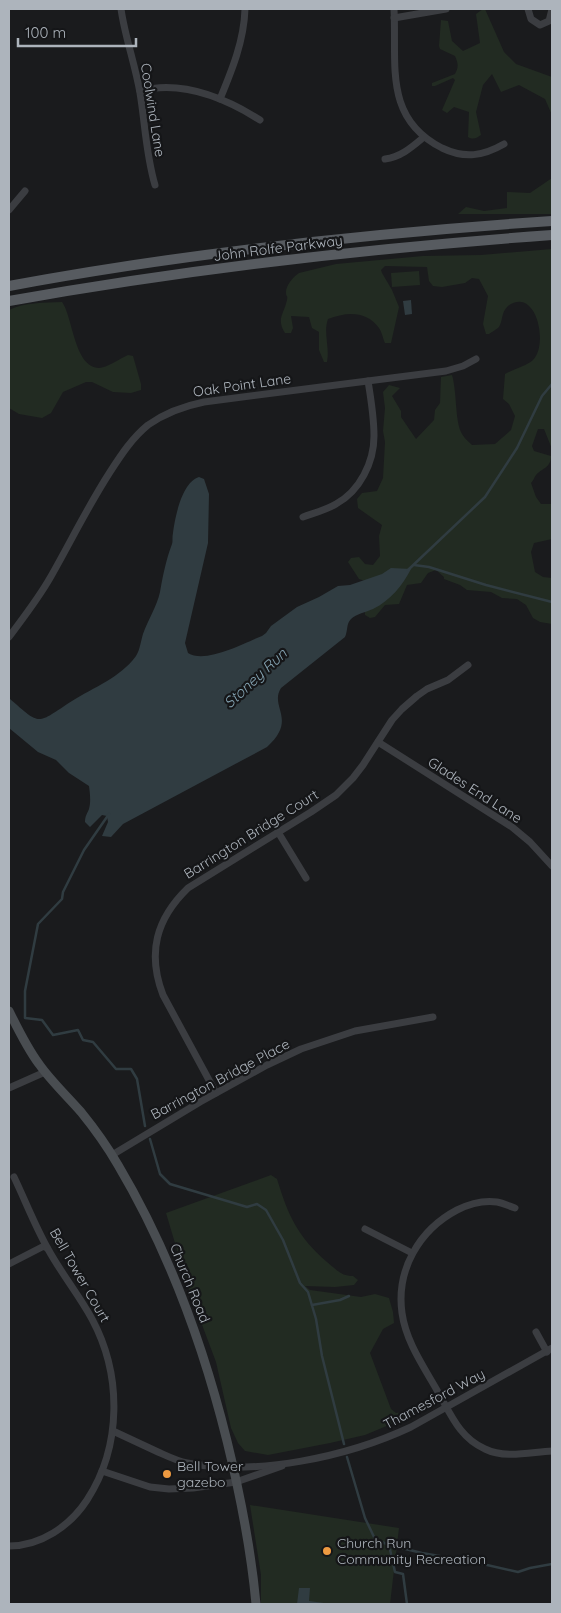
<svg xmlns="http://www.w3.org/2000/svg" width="561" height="1613" font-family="Quicksand,sans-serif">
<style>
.green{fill:#222b22}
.water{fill:#303c41}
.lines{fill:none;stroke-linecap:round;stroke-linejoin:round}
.stream{stroke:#303c41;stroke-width:2.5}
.minor{stroke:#3b3d41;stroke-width:7}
.secondary{stroke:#494d51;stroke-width:9}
.primary{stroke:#575b60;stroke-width:10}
.poi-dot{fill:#ee9a41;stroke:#151618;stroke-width:2}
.labels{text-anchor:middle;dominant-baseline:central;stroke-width:4.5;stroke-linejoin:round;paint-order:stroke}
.street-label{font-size:14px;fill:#adb4bc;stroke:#151618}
.poi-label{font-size:14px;fill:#adb4bc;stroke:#151618;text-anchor:start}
.water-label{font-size:15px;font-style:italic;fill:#86a6b5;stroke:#151618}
</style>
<rect width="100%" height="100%" fill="#1a1b1d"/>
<g class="green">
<path d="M483,9h2l19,43 12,12 36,13v38l-7,-16 -26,-14 -18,7 -9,-18 -9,11 -7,27 5,23c-4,3 -8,5 -13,2l1,-25 -15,-5 -7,6 -5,-3 13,-30 -2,-2 -18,8h-3v-3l23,-9c4,-7 3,-11 0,-18l-15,-7 -1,-3 2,-26 7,1 4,20 11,10 17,-8 -4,-29z"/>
<polygon points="552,178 552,214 458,214 466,207 484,211 507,208 507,192 530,193"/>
<path d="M552,249v200l-8,-20h-6l-6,17 2,5 17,5c0,12 -9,12 -15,19 -2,3 -3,6 -5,8l5,14 5,7h11v35l-18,4 -3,9 4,20 8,5 9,1v46l-12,-2 -7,-4 -7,-13 -9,-6 -15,-1 -11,-6 -24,-2 -7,-5 -16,-6v-2l-8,-7 -8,3 -7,10 -14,2 -8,19 -14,1 -10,12 -5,1 -5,-3v-15l3,-18 -9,-3 -11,-17 3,-4 8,-1 6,7 8,1 7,-9 -1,-20 3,-11 -24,-17 -1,-9 5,-6 15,-2 6,-13 2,-36 -2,-11 2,-23 -2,-16 6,-7 11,3 -8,8 9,15v6l15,22 18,-19 1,-10 5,-7 1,-26 11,-2c5,17 3,44 9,57 2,5 7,9 11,13l23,-1 16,-14 4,-14 -6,-12 -6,-5 2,-25c7,-4 23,-9 28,-14 16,-16 3,-74 -25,-54 -7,6 -5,15 -9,21 -2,2 -7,5 -10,7h-3l-3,-10 5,-28 -9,-17 -7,-1 -7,5 -23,4 -9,-1 -4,-5 -2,-14 -42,-1 -4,4 1,3 10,17 7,17 -8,36h-6c-2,-4 -3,-11 -6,-15 -13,-18 -33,-16 -51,-9 -5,13 2,29 -1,43h-3l-5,-12v-18l-7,-4 -3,-11 -18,-1 2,12 -2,5h-6c-9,-14 -1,-19 2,-33 1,-6 -1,-2 -1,-8 0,-7 8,-16 13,-19l37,-9 87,-8 58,-1z"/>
<polygon points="419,271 420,285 392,287 391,273"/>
<path d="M62,302c11,15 12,65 37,66 7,0 22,-10 29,-13l5,1 8,28v6l-10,3 -18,-1 -21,-10h-6l-23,10 -12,21 -9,5 -23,-4 -10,-6v-98c15,-8 36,-7 53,-8z"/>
<path d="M271,1175l6,4c11,36 20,57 50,83 10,8 14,14 26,14l5,4 -4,5 -19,2 -30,-1 5,4 51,7 14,-3 14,4 4,14 1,11 -11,6 -13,24 21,56 5,4 13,-2 -1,6 -43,18 -35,8 -62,12 -23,-4 -7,-8 -7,-15 -15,-66 -27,-72 -23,-77z"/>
<polygon points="250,1505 399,1528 390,1604 261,1604 261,1575"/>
</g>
<g class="water">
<polygon points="411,300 412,314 405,315 403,301"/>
<path d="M199,477l5,2 5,15 -1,49 -23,100 3,10c18,11 56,-10 74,-17l4,-3 5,-7 26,-19 22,-10 19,-11 12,-1 32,-11 9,-6 20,1c-9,17 -20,31 -38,40 -7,3 -17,5 -22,10 -5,5 -3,12 -6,18l-64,51c-12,19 17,31 -14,59l-144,77 -12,13 -9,-1 6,-14 -1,-6 -5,-1 -12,12 -5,-5c0,-6 2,-8 4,-13 2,-7 1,-16 0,-23l-20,-13 -13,-13 -18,-8 -29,-24v-30c33,29 27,26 63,3 22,-14 48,-23 64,-45 4,-6 5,-16 7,-22 5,-14 14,-28 17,-42 3,-17 6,-32 12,-48 1,-3 0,-7 1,-11 2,-16 9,-51 26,-56z"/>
<polygon points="299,1588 310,1588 309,1601 324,1603 324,1604 297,1604"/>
</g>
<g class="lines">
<g class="stream">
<polyline points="414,565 429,567 486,585 552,602"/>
<polyline points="408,570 485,497 517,448 542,396 552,384"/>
<polyline points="109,814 84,850 63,892 62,899 38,924 25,991 25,1018 42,1020 53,1035 78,1030 83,1040 93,1042 116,1069 131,1069 137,1079 145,1126"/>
<polyline points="150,1139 160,1174 170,1184 247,1207 257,1204 266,1210 283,1240 300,1283 308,1292 316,1319 322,1356 344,1444"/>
<polyline points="312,1305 340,1300 349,1296"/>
<polyline points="347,1457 365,1518 375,1539 389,1545 422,1553 474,1562 518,1572 530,1568 552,1564"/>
<polyline points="389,1545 395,1572 403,1574 407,1604"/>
</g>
<g class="minor">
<path d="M121,9c4,28 14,55 19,84 5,30 6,62 15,92"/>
<path d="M394,9c3,55 -11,109 48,139 23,11 41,8 62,-4"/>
<polyline points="528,9 531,19 540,25 549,21 552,9"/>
<polyline points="394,18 446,9"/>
<path d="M140,91c41,-11 85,7 120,29"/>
<path d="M220,99c12,-29 24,-58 25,-90"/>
<path d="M385,159c16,-2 27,-12 39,-22"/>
<polyline points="9,210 25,191"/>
<path d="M303,517c11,-4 23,-7 33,-13 24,-13 38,-42 38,-68 0,-18 -3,-37 -6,-55"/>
<path d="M9,637c14,-19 29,-38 41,-59 20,-35 38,-72 60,-106 11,-17 22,-34 38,-47 17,-12 36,-19 56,-23l242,-31 17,-5 13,-7"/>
<polyline points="378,742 512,827 530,842 552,866"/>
<polyline points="278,832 306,878"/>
<polyline points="9,1088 45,1072"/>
<path d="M216,1093l-53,-98c-16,-42 -7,-76 25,-107l123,-76 25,-17 17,-17 10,-13 29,-45 10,-11 15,-13 10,-7 21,-9 20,-15"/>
<polyline points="112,1155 200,1102 267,1065 301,1049 355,1031 433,1017"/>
<path d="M515,1208c-6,-2 -12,-5 -18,-6 -14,-2 -28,2 -40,8 -38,20 -61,60 -55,103 4,29 22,54 36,79 13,23 22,46 47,57 20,10 46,3 67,2"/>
<polyline points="365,1229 412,1253"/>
<polyline points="9,1264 44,1246 47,1248"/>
<polyline points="536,1332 547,1352"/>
<path d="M113,1431c15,7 30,14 45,21 9,4 19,9 29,11 70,13 160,-6 224,-36l141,-79"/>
<polyline points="102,1471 150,1487 169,1489 193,1488 236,1482 282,1466"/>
<path d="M9,1546c32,0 61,-20 78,-46 35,-54 35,-125 5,-181 -13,-24 -31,-46 -44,-70 -13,-23 -23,-49 -34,-72"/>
</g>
<path class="secondary" d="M9,1011c9,18 18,37 30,53 12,17 28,32 42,48 13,16 26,34 37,53 51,86 85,179 109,276 13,53 24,108 29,163"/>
<g class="primary">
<path d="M9,286c177,-33 363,-53 543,-65"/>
<path d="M9,301c179,-32 361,-53 543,-66"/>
</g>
</g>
<g class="poi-dot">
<circle cx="167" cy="1474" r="5"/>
<circle cx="327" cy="1551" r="5"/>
</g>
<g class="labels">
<g class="street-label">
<text transform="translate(153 110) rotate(81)">Coolwind Lane</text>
<text transform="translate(278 248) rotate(-7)">John Rolfe Parkway</text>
<text transform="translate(242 385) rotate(-8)">Oak Point Lane</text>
<text transform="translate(475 790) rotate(33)">Glades End Lane</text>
<text transform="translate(251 834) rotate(-32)">Barrington Bridge Court</text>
<text transform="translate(220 1079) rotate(-28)">Barrington Bridge Place</text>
<text transform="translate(80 1275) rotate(60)">Bell Tower Court</text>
<text transform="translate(190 1283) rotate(68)">Church Road</text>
<text transform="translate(434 1399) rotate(-28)">Thamesford Way</text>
</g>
<g class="poi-label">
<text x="177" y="1466">Bell Tower<tspan x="177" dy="16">gazebo</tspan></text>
<text x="337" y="1543">Church Run<tspan x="337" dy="16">Community Recreation</tspan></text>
</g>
<g class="water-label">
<text transform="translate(255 678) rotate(-43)">Stoney Run</text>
</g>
</g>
<rect width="561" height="1613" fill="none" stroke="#adb4bc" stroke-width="20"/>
<path d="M18 38v8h118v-8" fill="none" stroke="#adb4bc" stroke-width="2.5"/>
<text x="25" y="38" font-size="15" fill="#adb4bc" stroke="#151618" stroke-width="4" paint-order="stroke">100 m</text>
</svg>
